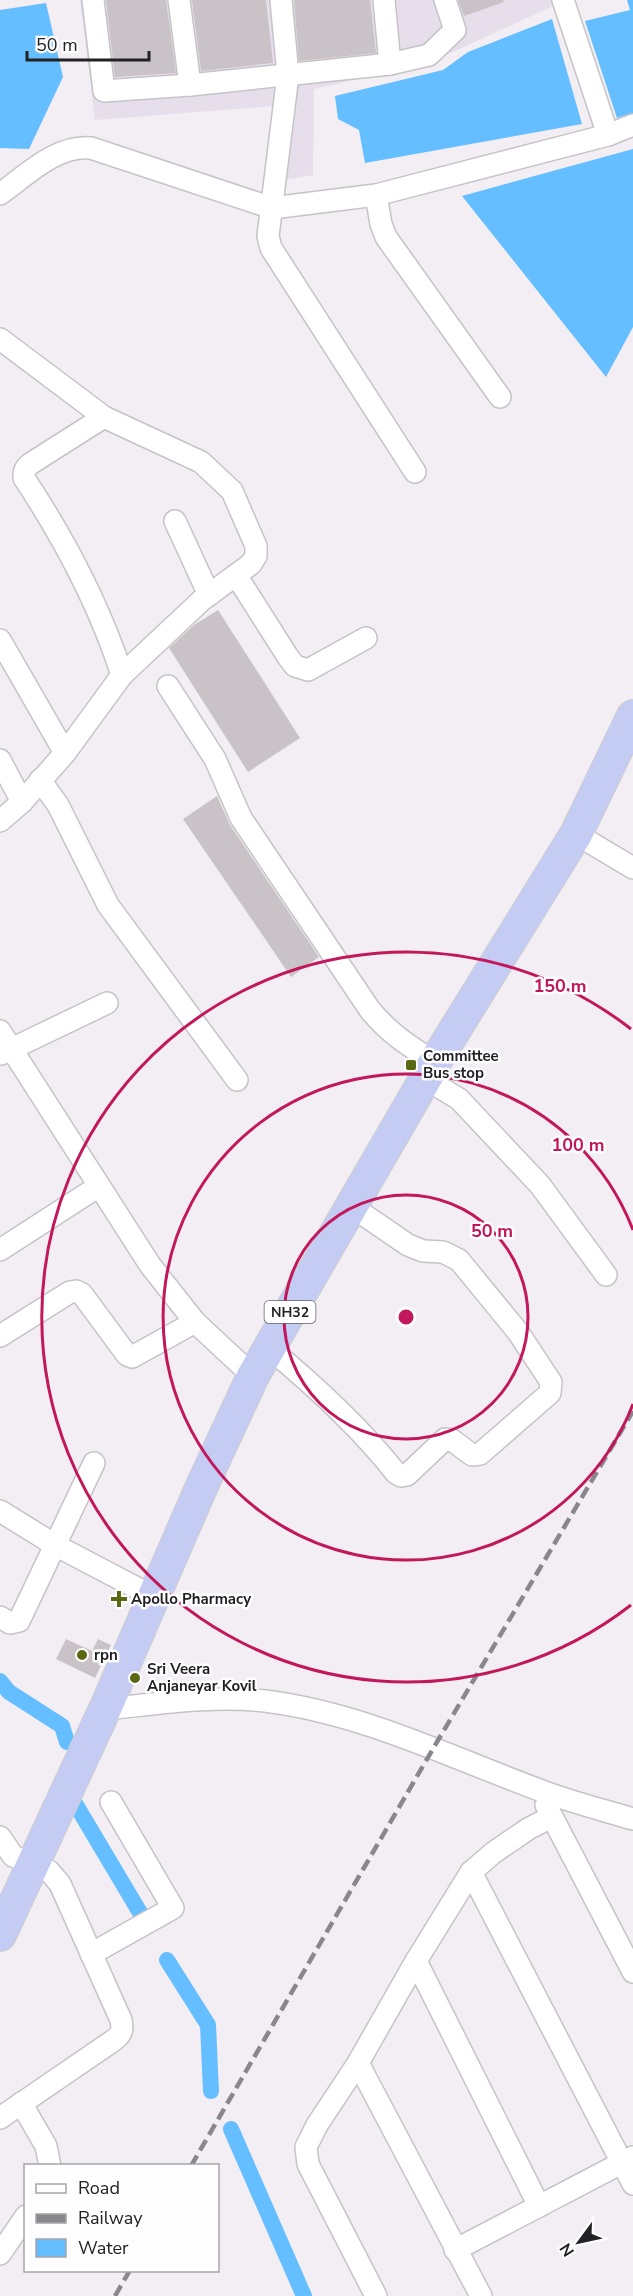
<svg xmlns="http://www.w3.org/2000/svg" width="633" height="2296" font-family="'Nunito Sans',sans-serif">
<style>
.built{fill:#e6dfeb}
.water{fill:#65beff}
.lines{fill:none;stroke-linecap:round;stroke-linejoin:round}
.canal{stroke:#65beff;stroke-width:16}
.building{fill:#c9c2c6}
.minor-casing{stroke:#c6c3c8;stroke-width:24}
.highway-casing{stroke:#cececf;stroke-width:34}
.minor{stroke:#fff;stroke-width:21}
.highway{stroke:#c4ccf4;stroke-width:32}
.rail{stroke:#89878b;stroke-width:4.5;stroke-dasharray:12 6;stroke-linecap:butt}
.ring{fill:none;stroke:#c2185b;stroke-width:3}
.poi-dot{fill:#5a6811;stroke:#fefdff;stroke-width:2}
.labels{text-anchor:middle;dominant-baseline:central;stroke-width:5;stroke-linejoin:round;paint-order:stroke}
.shield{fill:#fefdff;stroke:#646365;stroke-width:1.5}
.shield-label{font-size:14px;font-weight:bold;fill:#222123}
.poi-label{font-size:15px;font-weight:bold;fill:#222123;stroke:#fefdff;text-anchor:start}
.centre{fill:#c2185b;stroke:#fefdff;stroke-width:3}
.ring-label{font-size:18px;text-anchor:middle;font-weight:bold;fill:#c2185b;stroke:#fefdff;stroke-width:5;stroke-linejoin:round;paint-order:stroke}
</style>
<rect width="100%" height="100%" fill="#f2eef4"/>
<polygon class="built" points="80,0 551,0 553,6 431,62 314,89 313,175 284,180 275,106 95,120"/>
<g class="water">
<polygon points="627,0 633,0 633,113 617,118 585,21 630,10"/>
<polygon points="46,3 63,77 29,149 0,148 0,10"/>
<polygon points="552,19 582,124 365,163 359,130 338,119 335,96 443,70 468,52"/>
<polygon points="633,149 633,327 606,377 462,196"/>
</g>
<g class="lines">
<g class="canal">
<polyline points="0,1681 9,1692 62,1726 67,1742"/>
<polyline points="76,1805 142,1916"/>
<polyline points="167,1960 208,2025 211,2091"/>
<polyline points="231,2129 304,2296"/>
</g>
</g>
<g class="building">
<polygon points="106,0 166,0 176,73 115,77"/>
<polygon points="192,0 266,0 273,63 201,71"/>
<polygon points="294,0 370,0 376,53 299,61"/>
<polygon points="458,0 503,0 504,2 464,16"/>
<polygon points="218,610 300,738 248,772 169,648 194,625"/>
<polygon points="217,796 230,825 319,957 291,977 183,819"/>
<polygon points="66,1639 92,1651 98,1639 111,1645 95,1678 56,1659"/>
</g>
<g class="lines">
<defs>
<g id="minor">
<polyline points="93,0 104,91 190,85 390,64 429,55 455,30 445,0"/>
<polyline points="179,0 190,85"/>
<polyline points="281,0 288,75 268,236 271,248 415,472"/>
<polyline points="384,0 390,64"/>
<polyline points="563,0 608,135"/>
<path d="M0,194c28,-20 56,-49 91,-46l181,60 104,-13 232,-60 25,-10"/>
<polyline points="376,195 381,224 386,237 500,397"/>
<polyline points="0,339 104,417 201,462 232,491 256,546 256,556 251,564 202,600 122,675 65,753 22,802 0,821"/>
<path d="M104,417l-74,47c-5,4 -6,7 -6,14 41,62 75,126 98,197"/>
<polyline points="175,521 209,595"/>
<polyline points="236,575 288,657 295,666 308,670 366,638"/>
<polyline points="0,640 65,753"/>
<path d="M168,686l47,73 26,59 129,192c19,23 40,37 65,52"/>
<polyline points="0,760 22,802"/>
<polyline points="40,780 58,805 108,905 237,1080"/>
<polyline points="576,834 633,868"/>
<polyline points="0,1031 150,1265 195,1322 253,1376"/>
<polyline points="1,1054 107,1003"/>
<polyline points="426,1079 459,1099 540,1185 606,1275"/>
<polyline points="0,1250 99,1186"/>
<polyline points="0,1336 70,1292 76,1291 82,1294 127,1355 132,1357 195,1322"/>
<path d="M269,1348c46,38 90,78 127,125l5,3 6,-1 38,-36 7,1 20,15 8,-1 70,-61 1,-11 -33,-50 -59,-72 -16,-8 -20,-1 -15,-6 -57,-39"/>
<polyline points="0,1511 55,1545 154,1597"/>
<polyline points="0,1617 10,1623 19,1621 94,1463"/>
<path d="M105,1709c52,-5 107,-14 160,-8 97,12 185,56 277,90 29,11 61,19 91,28"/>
<polyline points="546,1805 633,1972"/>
<path d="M0,1837l13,19 36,15 11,13 61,136c2,10 1,14 -7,20l-114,78"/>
<polyline points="471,1872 633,2184"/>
<polyline points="91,1954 173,1908 111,1802"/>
<polyline points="416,1961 539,2206"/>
<polyline points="358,2063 481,2296"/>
<polyline points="21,2103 46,2146 50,2166"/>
<polyline points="455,2250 633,2157"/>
<polyline points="0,2254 26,2216"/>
<polyline points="376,2296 308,2164 306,2147 317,2125 358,2063 416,1961 471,1872 493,1853 528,1829 551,1817"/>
</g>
<polyline id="highway" points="0,1935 105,1709 201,1488 253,1376 435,1062 576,834 633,716"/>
</defs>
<use href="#minor" class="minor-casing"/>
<use href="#highway" class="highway-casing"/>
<use href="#minor" class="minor"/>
<use href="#highway" class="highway"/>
<g class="rail">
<polyline points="191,2166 434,1747 633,1411"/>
<polyline points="115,2296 130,2270"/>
</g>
</g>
<g class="ring">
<circle cx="406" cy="1317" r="122"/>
<path d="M633 1404A243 243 0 1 1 633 1230"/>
<path d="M631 1605A365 365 0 1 1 631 1029"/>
</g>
<g class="poi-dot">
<rect x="405" y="1059" width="12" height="12" rx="3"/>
<path d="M116 1590h6v6h6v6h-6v6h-6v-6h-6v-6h6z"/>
<circle cx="82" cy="1655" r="6"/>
<circle cx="135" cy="1678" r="6"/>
</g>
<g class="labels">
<rect class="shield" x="264.5" y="1301" width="51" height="22" rx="4.5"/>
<g class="shield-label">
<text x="290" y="1312">NH32</text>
</g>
<g class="poi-label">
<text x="423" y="1056">Committee<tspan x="423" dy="17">Bus stop</tspan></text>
<text x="131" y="1599">Apollo Pharmacy</text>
<text x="94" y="1655">rpn</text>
<text x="147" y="1669">Sri Veera<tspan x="147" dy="17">Anjaneyar Kovil</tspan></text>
</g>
</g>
<circle cx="406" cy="1317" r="9" class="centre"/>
<g class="ring-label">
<text x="560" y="992">150 m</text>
<text x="578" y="1151">100 m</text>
<text x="492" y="1237">50 m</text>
</g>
<rect x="24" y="2164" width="195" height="108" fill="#fefdff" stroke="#a6a5a7" stroke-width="1.5"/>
<rect x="36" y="2184" width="30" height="9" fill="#ffffff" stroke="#a6a5a7" stroke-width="1.5"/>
<text x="78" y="2194" font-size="18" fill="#222123">Road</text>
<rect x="36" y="2214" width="30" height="9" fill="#89878b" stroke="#a6a5a7" stroke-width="1.5"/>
<text x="78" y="2224" font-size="18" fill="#222123">Railway</text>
<rect x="36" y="2239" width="30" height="18" fill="#65beff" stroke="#a6a5a7" stroke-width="1.5"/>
<text x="78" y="2254" font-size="18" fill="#222123">Water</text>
<g transform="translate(579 2242) rotate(237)" stroke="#fefdff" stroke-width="4.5" paint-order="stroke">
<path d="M0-4.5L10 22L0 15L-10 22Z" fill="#222123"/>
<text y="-9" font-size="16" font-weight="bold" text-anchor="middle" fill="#222123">N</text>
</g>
<path d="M27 51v9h122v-9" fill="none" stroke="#222123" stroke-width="3"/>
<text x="36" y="51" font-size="18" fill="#222123" stroke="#fefdff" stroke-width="4.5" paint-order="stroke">50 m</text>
</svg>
